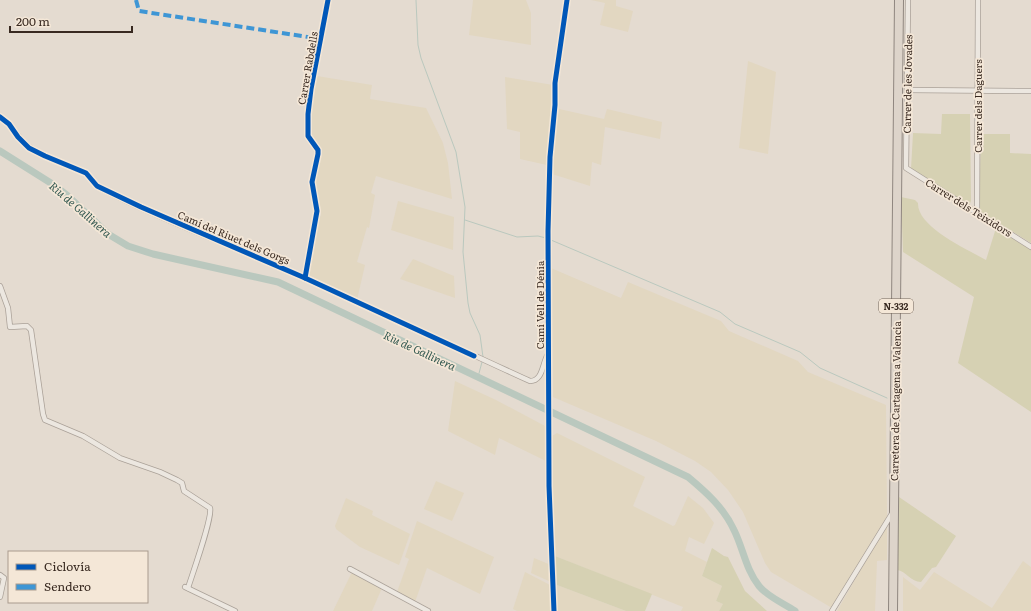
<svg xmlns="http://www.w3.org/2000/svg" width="1031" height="611" font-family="Literata,serif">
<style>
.farmland{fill:#e2d7c1}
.green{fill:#d6d1b3}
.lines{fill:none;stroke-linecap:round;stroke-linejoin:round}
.stream{stroke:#bac8be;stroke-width:1}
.river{stroke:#bac8be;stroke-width:7}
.minor-casing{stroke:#aaa198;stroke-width:6}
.trunk-casing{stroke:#8f867f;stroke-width:10}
.minor{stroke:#ece7e0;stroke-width:4.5}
.trunk{stroke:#ddd4ca;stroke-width:8}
.quiet{stroke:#3e96d5;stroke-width:4;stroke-dasharray:8 4;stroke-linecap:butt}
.cycleway-casing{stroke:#f4e7d7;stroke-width:8}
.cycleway{stroke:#0057b8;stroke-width:5}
.labels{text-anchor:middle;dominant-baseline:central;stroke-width:3.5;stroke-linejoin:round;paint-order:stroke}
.shield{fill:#f4e7d7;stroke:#706257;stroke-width:1}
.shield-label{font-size:9px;font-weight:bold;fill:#382920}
.street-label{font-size:10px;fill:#382920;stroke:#f4e7d7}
.water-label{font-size:11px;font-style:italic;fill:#31574f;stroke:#f4e7d7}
</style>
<rect width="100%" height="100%" fill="#e4dbd0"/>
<g class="farmland">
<polygon points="473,0 526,0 531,13 531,45 469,35"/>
<polygon points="591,0 616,0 616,6 633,11 628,32 600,25 605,3"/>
<polygon points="748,61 776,72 768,154 739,148"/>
<polygon points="317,76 372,85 370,99 426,108 443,143 448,163 452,199 376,176 371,193 375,195 369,228 367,227 357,262 365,265 357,300 310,279 308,274 321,213 315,186 321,149 311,139 310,118"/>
<polygon points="505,77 553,85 547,165 520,159 520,132 507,129"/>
<polygon points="559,109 604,119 607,109 662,122 660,139 605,127 601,165 592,162 590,186 552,174 553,146"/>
<polygon points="398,201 454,217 453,250 391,230"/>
<polygon points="413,259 454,276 455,298 400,279"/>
<polygon points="551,268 621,298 628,282 721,321 729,331 798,361 808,372 886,405 887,517 832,608 771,572 765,563 743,512 728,490 711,472 695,461 656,441 553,397"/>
<polygon points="455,381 496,400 545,426 546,461 499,438 495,455 448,431"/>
<polygon points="557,433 645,477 633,506 673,526 675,525 688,496 703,508 714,523 704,544 689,537 685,551 707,562 702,576 722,586 716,601 723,604 719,611 681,611 683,607 555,556 551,507 552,436"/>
<polygon points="436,481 464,493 452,521 424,509"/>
<polygon points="346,498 373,511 372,515 410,534 399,565 360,547 336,529 335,526"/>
<polygon points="417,521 494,557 480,594 427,568 415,602 397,592 409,559 405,557"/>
<polygon points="887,524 887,560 877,561 875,611 837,611"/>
<polygon points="534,558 551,565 551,582 531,573"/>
<polygon points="1023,561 1031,567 1031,611 903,611 903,577 920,590 934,572 992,608"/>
<polygon points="354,572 382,588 372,611 333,611 351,574"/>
<polygon points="525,572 552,586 551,611 517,611 513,609"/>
<polygon points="557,585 626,611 557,611"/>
</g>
<g class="green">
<polygon points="942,114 970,114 971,201 969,206 964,200 963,202 911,169 913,133 941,134"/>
<polygon points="981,134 1010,134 1010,153 1031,154 1031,243 979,211"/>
<path d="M901,197l14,3 3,3c-1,24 49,46 68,57l10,-32 35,22v162l-73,-49 16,-66 -71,-45z"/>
<path d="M899,497l57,39 -20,31 -4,1 -11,14c-10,0 -15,-11 -24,-12z"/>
<polygon points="712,548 724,556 728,557 745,591 767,611 719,611 723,604 716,601 722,586 702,576"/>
<polygon points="555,556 652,594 645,611 626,611 557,585"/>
</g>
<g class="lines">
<g class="stream">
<polyline points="416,0 418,45 421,58 456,152 465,207 463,252 468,303 470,313 480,335 483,357"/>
<polyline points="465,220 517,237 538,236 546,238"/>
<polyline points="551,240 720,312 735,324 800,352 820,368 887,398"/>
<polyline points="478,377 482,362"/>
</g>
<path class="river" d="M0,151l54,34 14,11 40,38 20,12 25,8 125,28 410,195c18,15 36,31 46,53 9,18 12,40 25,56 9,11 24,17 36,25"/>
<defs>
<g id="minor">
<polyline points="908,0 906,168 1031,247"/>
<polyline points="907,90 1031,91"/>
<path d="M0,117c12,7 18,22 29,30 16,12 36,15 53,24 7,4 10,12 17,16 66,35 137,60 205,91 76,33 151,69 226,103 13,0 12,-17 18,-27"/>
<polyline points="977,212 978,0"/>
<polyline points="305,278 317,211 312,182 318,154 318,150 308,136 308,114 311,89 328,0"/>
<path d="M0,286l8,22 2,19 17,-1 4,4 12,84 2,6 38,16 37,22 40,14 17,8 5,3 2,8 26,17c3,9 -18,67 -22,80"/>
<polyline points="350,569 428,611"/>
<polyline points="0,575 4,578 0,597"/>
<polyline points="185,587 235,611"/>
<polyline points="554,611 549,486 548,231 550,157 555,105 555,83 567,0"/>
<polyline points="832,611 893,512"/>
</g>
<polyline id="trunk" points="893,611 899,0"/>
</defs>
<use href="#minor" class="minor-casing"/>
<use href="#trunk" class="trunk-casing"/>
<use href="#minor" class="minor"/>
<use href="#trunk" class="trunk"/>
<polyline class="quiet" points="136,0 139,11 321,39"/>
<defs>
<g id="cycleway">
<polyline points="0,117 9,124 18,137 29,148 45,156 86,173 97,186 141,207 305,278 474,356"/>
<polyline points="305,278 317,211 312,182 318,154 318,150 308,136 308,114 311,89 328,0"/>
<polyline points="554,611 549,486 548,231 550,157 555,105 555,83 567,0"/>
</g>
</defs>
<use href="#cycleway" class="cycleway-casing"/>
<use href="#cycleway" class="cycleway"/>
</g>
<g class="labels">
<rect class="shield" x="879" y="299" width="34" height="14" rx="3"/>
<g class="shield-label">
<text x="896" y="306">N-332</text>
</g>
<g class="street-label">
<text transform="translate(307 68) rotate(-80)">Carrer Rabdells</text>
<text transform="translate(907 84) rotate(-89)">Carrer de les Jovades</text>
<text transform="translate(977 106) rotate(-90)">Carrer dels Daguers</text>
<text transform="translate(969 207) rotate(32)">Carrer dels Teixidors</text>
<text transform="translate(234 237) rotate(23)">Camí del Riuet dels Gorgs</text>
<text transform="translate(539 305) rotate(-90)">Camí Vell de Dénia</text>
<text transform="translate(895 401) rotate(-89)">Carretera de Cartagena a Valencia</text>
</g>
<g class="water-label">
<text transform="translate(81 209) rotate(41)">Riu de Gallinera</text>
<text transform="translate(420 350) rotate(25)">Riu de Gallinera</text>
</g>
</g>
<rect x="8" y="551" width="140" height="52" fill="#f4e7d7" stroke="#a99b8e"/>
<rect x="16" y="564" width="20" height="6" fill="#0057b8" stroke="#a99b8e"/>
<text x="44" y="571" font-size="12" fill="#382920">Ciclovía</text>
<rect x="16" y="584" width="20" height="6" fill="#3e96d5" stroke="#a99b8e"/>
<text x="44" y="591" font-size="12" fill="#382920">Sendero</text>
<path d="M10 26v6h122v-6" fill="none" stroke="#382920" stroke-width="2"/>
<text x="16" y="26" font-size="12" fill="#382920" stroke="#f4e7d7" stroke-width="3" paint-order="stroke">200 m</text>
</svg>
